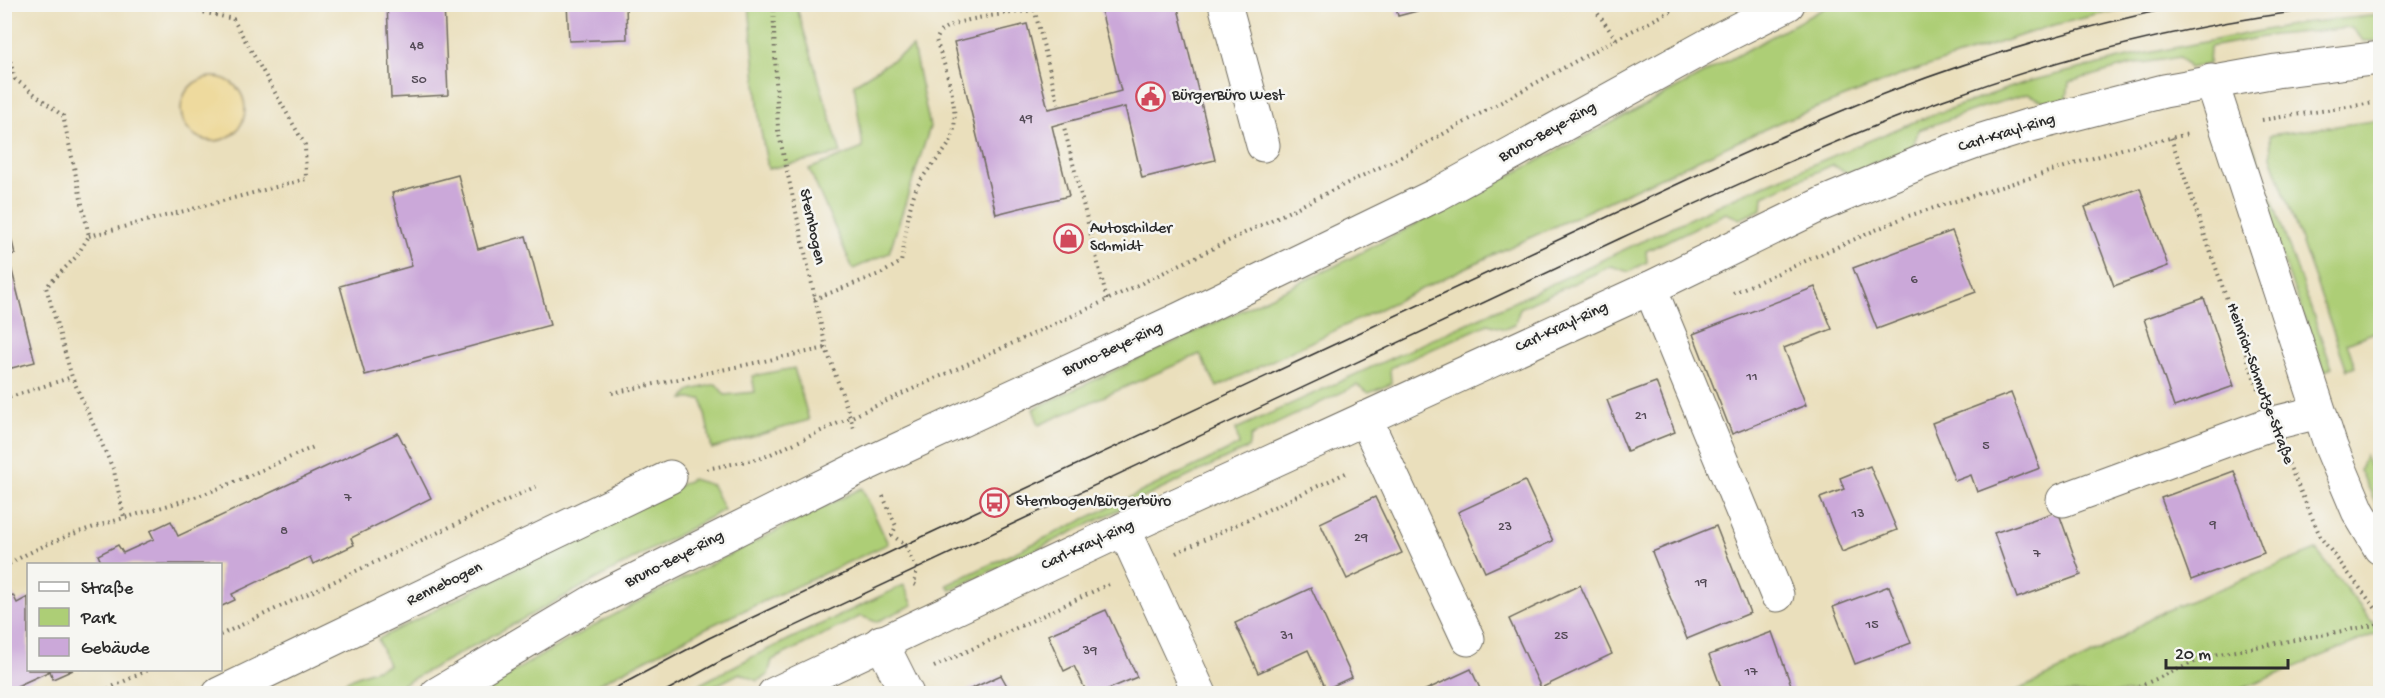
<svg xmlns="http://www.w3.org/2000/svg" width="2385" height="698" font-family="'Gochi Hand',sans-serif">
<style>
.green{fill:#adce76;stroke:#6c7c50;stroke-width:1.5}
.sand{fill:#eeda9e;stroke:#8c8264;stroke-width:1.5}
.building{fill:#cba8d9}
.lines{fill:none;stroke-linecap:round;stroke-linejoin:round}
.minor-casing{stroke:#6e6a5e;stroke-width:35}
.path{stroke:#6e6a5e;stroke-width:4;stroke-dasharray:1.5 4.5;stroke-linecap:butt}
.minor{stroke:#fff;stroke-width:33}
.tram{stroke:#2b2b2b;stroke-width:1.5}
.labels{text-anchor:middle;dominant-baseline:central;stroke-width:5;stroke-linejoin:round;paint-order:stroke}
.number-label{font-size:14px;fill:#534a56}
.poi-label{font-size:16px;fill:#2b2b2b;stroke:#f6f6f2;text-anchor:start}
.street-label{font-size:16px;fill:#2b2b2b;stroke:#f6f6f2}
</style>
<rect width="100%" height="100%" fill="#f6f6f2"/>
<filter id="ink" filterUnits="userSpaceOnUse"><feTurbulence type="fractalNoise" baseFrequency=".0167" numOctaves="2"/><feDisplacementMap in="SourceGraphic" scale="12" xChannelSelector="R" yChannelSelector="G"/><feConvolveMatrix kernelMatrix="1 2 1 2 8 2 1 2 1" color-interpolation-filters="sRGB"/></filter>
<filter id="wash" filterUnits="userSpaceOnUse"><feTurbulence type="fractalNoise" baseFrequency=".008" numOctaves="4" result="noise"/><feDisplacementMap in="SourceGraphic" scale="24" xChannelSelector="R" yChannelSelector="G"/><feGaussianBlur stdDeviation="1.35" result="paint"/><feColorMatrix in="noise" values="0 0 0 0 0 0 0 0 0 0 0 0 0 0 0 0 0 1.4 0 .05"/><feComposite in="paint" operator="in"/></filter>
<g filter="url(#wash)">
<rect width="100%" height="100%" fill="#eadfbc"/>
<g class="green">
<polygon points="749,5 796,5 841,153 768,169 760,126"/>
<polygon points="1830,5 2139,5 2050,26 1907,73 1780,122 1482,260 1217,387 1200,354 1039,425 1033,409 1333,267 1644,106"/>
<polygon points="2380,15 2380,41 2364,41 2351,28 2274,35 2210,47 2209,64 2189,68 2180,57 2130,65 2069,82 2067,99 2050,104 2027,94 1977,109 1919,130 1912,148 1848,173 1832,165 1763,196 1762,209 1740,219 1726,213 1646,251 1647,262 1629,272 1611,266 1520,308 1515,324 1505,329 1488,324 1390,368 1391,384 1369,393 1357,385 1251,436 1248,448 951,590 947,585 1239,445 1236,429 1503,307 1733,198 1916,121 2026,82 2128,57 2301,23"/>
<polygon points="913,47 930,127 889,253 853,269 809,169 863,148 854,84"/>
<polygon points="2380,120 2380,330 2347,343 2355,367 2347,370 2271,156 2270,135"/>
<polygon points="2245,137 2252,143 2332,368 2324,371 2247,162"/>
<polygon points="794,368 809,420 712,449 702,399 683,399 691,390 716,384 725,395 755,392 752,376"/>
<polygon points="2365,455 2380,489 2380,512 2360,470"/>
<polygon points="692,479 712,485 724,510 405,683 389,693 322,694 357,676 388,665 378,639"/>
<path d="M862,488l26,56 -180,83 -127,66h-103c124,-76 254,-140 384,-205z"/>
<polygon points="2316,550 2380,632 2232,693 2012,693 2100,651 2158,614"/>
<polygon points="904,585 913,605 876,622 861,616 772,660 768,675 757,681 740,673 701,693 683,693 754,656"/>
</g>
<circle class="sand" cx="213" cy="109" r="32"/>
<g id="blocks">
<g class="building">
<polygon points="387,4 444,4 448,95 391,98"/>
<polygon points="567,4 626,4 627,39 569,41"/>
<polygon points="1107,4 1177,4 1215,160 1142,178 1125,107 1070,121 1052,126 1069,196 996,214 954,42 1027,24 1048,109 1084,101 1121,91 1100,6"/>
<polygon points="1395,4 1440,4 1440,5 1398,16"/>
<polygon points="458,175 478,249 526,236 550,325 365,375 340,286 412,266 392,193"/>
<polygon points="2140,188 2168,266 2114,286 2085,207"/>
<polygon points="9,229 15,254 8,255 35,362 4,370 4,231"/>
<polygon points="1952,231 1976,292 1877,329 1853,268"/>
<polygon points="1815,287 1832,329 1784,348 1806,405 1732,434 1693,334"/>
<polygon points="2204,298 2234,386 2174,407 2144,319"/>
<polygon points="1656,382 1675,432 1627,451 1607,400"/>
<polygon points="2011,393 2040,468 1977,492 1971,475 1955,481 1932,423"/>
<polygon points="398,433 431,498 351,538 354,545 335,554 313,564 310,557 232,594 235,600 220,607 220,564 102,564 98,555 118,545 123,553 154,539 150,531 171,521 178,536"/>
<polygon points="1870,466 1897,530 1842,552 1820,498 1844,489 1840,478"/>
<polygon points="2234,471 2264,553 2191,580 2161,498"/>
<polygon points="1525,481 1553,541 1485,572 1458,512"/>
<polygon points="1375,497 1402,553 1347,579 1320,523"/>
<polygon points="2058,511 2081,575 2017,598 1994,533"/>
<polygon points="1716,526 1750,613 1687,639 1652,552"/>
<polygon points="1580,585 1612,654 1541,688 1509,619"/>
<polygon points="1889,586 1911,643 1855,664 1833,607"/>
<polygon points="1311,588 1352,677 1326,689 1308,650 1258,673 1235,623"/>
<polygon points="13,595 17,603 28,597 28,670 73,670 53,679 50,671 17,686 20,693 4,693 4,599"/>
<polygon points="1106,610 1137,677 1099,693 1087,693 1074,666 1064,671 1048,635"/>
<polygon points="1772,632 1794,693 1740,693 1739,689 1723,693 1709,655"/>
<polygon points="1471,669 1482,693 1419,693"/>
<polygon points="1001,675 1011,693 962,693"/>
</g>
</g>
</g>
<g filter="url(#ink)">
<use href="#blocks" fill-opacity="0" stroke="#6e6a5e" stroke-width="1.5"/>
<g class="lines">
<defs>
<g id="minor">
<polyline points="1225,4 1263,145"/>
<polyline points="2211,81 2331,447 2358,511 2380,548"/>
<polyline points="1650,288 1777,595"/>
<polyline points="1365,418 1468,639"/>
<polyline points="2063,500 2270,424 2319,412"/>
<polyline points="1124,529 1200,694"/>
<polyline points="881,642 907,694"/>
<polyline points="219,694 670,477"/>
<polyline points="437,694 599,598 869,463 1180,319 1438,194 1723,37 1788,4"/>
<polyline points="774,694 1124,529 1650,288 1822,204 1924,161 1976,142 2027,126 2164,91 2276,71 2380,58"/>
</g>
</defs>
<use href="#minor" class="minor-casing"/>
<g class="path">
<polyline points="773,4 778,130 826,348 854,428"/>
<polyline points="1033,4 1059,107"/>
<polyline points="1591,4 1616,39"/>
<polyline points="4,38 15,79 63,116 89,236 76,257 46,287 72,377 114,471 124,517"/>
<polyline points="2262,120 2380,102"/>
<polyline points="1063,123 1107,300"/>
<polyline points="2171,138 2258,389"/>
<polyline points="89,236 306,179 305,145 233,19 167,4"/>
<polyline points="1733,293 1905,217 2128,147 2189,134"/>
<path d="M814,299l68,-26 19,-11c5,-24 6,-51 15,-73 8,-18 23,-29 33,-45 15,-26 -4,-78 -13,-104 1,-1 4,-8 5,-9 14,-13 73,-18 94,-21"/>
<polyline points="612,393 826,348"/>
<polyline points="4,399 72,377"/>
<polyline points="2286,458 2321,538 2380,614"/>
<polyline points="707,469 762,458 1107,300 1403,156 1616,39 1685,4"/>
<polyline points="883,496 896,526 892,535 905,545 917,569 914,584 916,585"/>
<polyline points="1176,553 1348,472"/>
<path d="M4,567c61,-38 124,-48 191,-70 40,-13 80,-34 119,-50"/>
<polyline points="220,635 537,486"/>
<polyline points="934,667 1109,584"/>
<polyline points="97,694 148,670"/>
<polyline points="2122,694 2208,656 2380,624"/>
</g>
<use href="#minor" class="minor"/>
<g class="tram">
<path d="M604,694l105,-56 215,-102 803,-375c54,-24 109,-49 164,-70 96,-37 197,-66 298,-87"/>
<path d="M660,694l61,-33 900,-423c106,-49 212,-98 322,-138 134,-49 278,-83 420,-96"/>
</g>
</g>
</g>
<defs>
<symbol id="civic-ring" viewBox="-11 -11 22 22"><circle r="9.5" fill="#f6f6f2" stroke="#d1495b" stroke-width="1.5"/><path d="M-.6-6.5H3V-4.5H.6V-3L4-1V1h2V6H-6V1h2V-1L-.6-3ZM-1.2 2.5V6h2.4V2.5Z" fill="#d1495b"/></symbol>
<symbol id="shop-ring" viewBox="-11 -11 22 22"><circle r="9.5" fill="#f6f6f2" stroke="#d1495b" stroke-width="1.5"/><path d="M-5-2.5h2.3a2.7 3.5 0 0 1 5.4 0H5L5.5 6h-11ZM-1.5-2.5h3a1.5 2.3 0 0 0-3 0Z" fill="#d1495b"/></symbol>
<symbol id="bus-ring" viewBox="-11 -11 22 22"><circle r="9.5" fill="#f6f6f2" stroke="#d1495b" stroke-width="1.5"/><path d="M-5-6H5V4H4V6H2V4H-2V6H-4V4H-5ZM-3.5-4V0h7V-4ZM-3.5 1.2v1.5H-2V1.2ZM2 1.2v1.5H3.5V1.2Z" fill="#d1495b"/></symbol>
</defs>
<g fill-rule="evenodd">
<use href="#civic-ring" x="1134" y="80" width="33" height="33"/>
<use href="#shop-ring" x="1052" y="222" width="33" height="33"/>
<use href="#bus-ring" x="978" y="486" width="33" height="33"/>
</g>
<g class="labels">
<g class="number-label">
<text x="417" y="46">48</text>
<text x="419" y="80">50</text>
<text x="1026" y="119">49</text>
<text x="1914" y="280">6</text>
<text x="1752" y="377">11</text>
<text x="1641" y="416">21</text>
<text x="1986" y="446">5</text>
<text x="348" y="498">7</text>
<text x="1858" y="514">13</text>
<text x="2213" y="525">9</text>
<text x="1505" y="527">23</text>
<text x="284" y="531">8</text>
<text x="1361" y="538">29</text>
<text x="2037" y="554">7</text>
<text x="1701" y="583">19</text>
<text x="1872" y="625">15</text>
<text x="1287" y="636">31</text>
<text x="1561" y="636">25</text>
<text x="1090" y="651">39</text>
<text x="1751" y="672">17</text>
</g>
<g class="poi-label">
<text x="1172" y="96">BürgerBüro West</text>
<text x="1090" y="229">Autoschilder<tspan x="1090" dy="18">Schmidt</tspan></text>
<text x="1016" y="502">Sternbogen/Bürgerbüro</text>
</g>
<g class="street-label">
<text transform="translate(1548 133) rotate(-29)">Bruno-Beye-Ring</text>
<text transform="translate(2007 134) rotate(-17)">Carl-Krayl-Ring</text>
<text transform="translate(811 227) rotate(78)">Sternbogen</text>
<text transform="translate(1562 328) rotate(-25)">Carl-Krayl-Ring</text>
<text transform="translate(1113 350) rotate(-25)">Bruno-Beye-Ring</text>
<text transform="translate(2259 384) rotate(70)">Heinrich-Schmutze-Straße</text>
<text transform="translate(1088 546) rotate(-25)">Carl-Krayl-Ring</text>
<text transform="translate(675 560) rotate(-27)">Bruno-Beye-Ring</text>
<text transform="translate(445 585) rotate(-26)">Rennebogen</text>
</g>
</g>
<rect width="2385" height="698" fill="none" stroke="#f6f6f2" stroke-width="24"/>
<rect x="27" y="563" width="195" height="108" fill="#f6f6f2" stroke="#a5a5a2" stroke-width="1.5"/>
<rect x="39" y="582" width="30" height="9" fill="#ffffff" stroke="#a5a5a2" stroke-width="1.5"/>
<text x="81" y="593" font-size="18" fill="#2b2b2b">Straße</text>
<rect x="39" y="608" width="30" height="18" fill="#adce76" stroke="#a5a5a2" stroke-width="1.5"/>
<text x="81" y="623" font-size="18" fill="#2b2b2b">Park</text>
<rect x="39" y="638" width="30" height="18" fill="#cba8d9" stroke="#a5a5a2" stroke-width="1.5"/>
<text x="81" y="653" font-size="18" fill="#2b2b2b">Gebäude</text>
<path d="M2166 659v9h122v-9" fill="none" stroke="#2b2b2b" stroke-width="3"/>
<text x="2175" y="659" font-size="18" fill="#2b2b2b" stroke="#f6f6f2" stroke-width="4.5" paint-order="stroke">20 m</text>
</svg>
